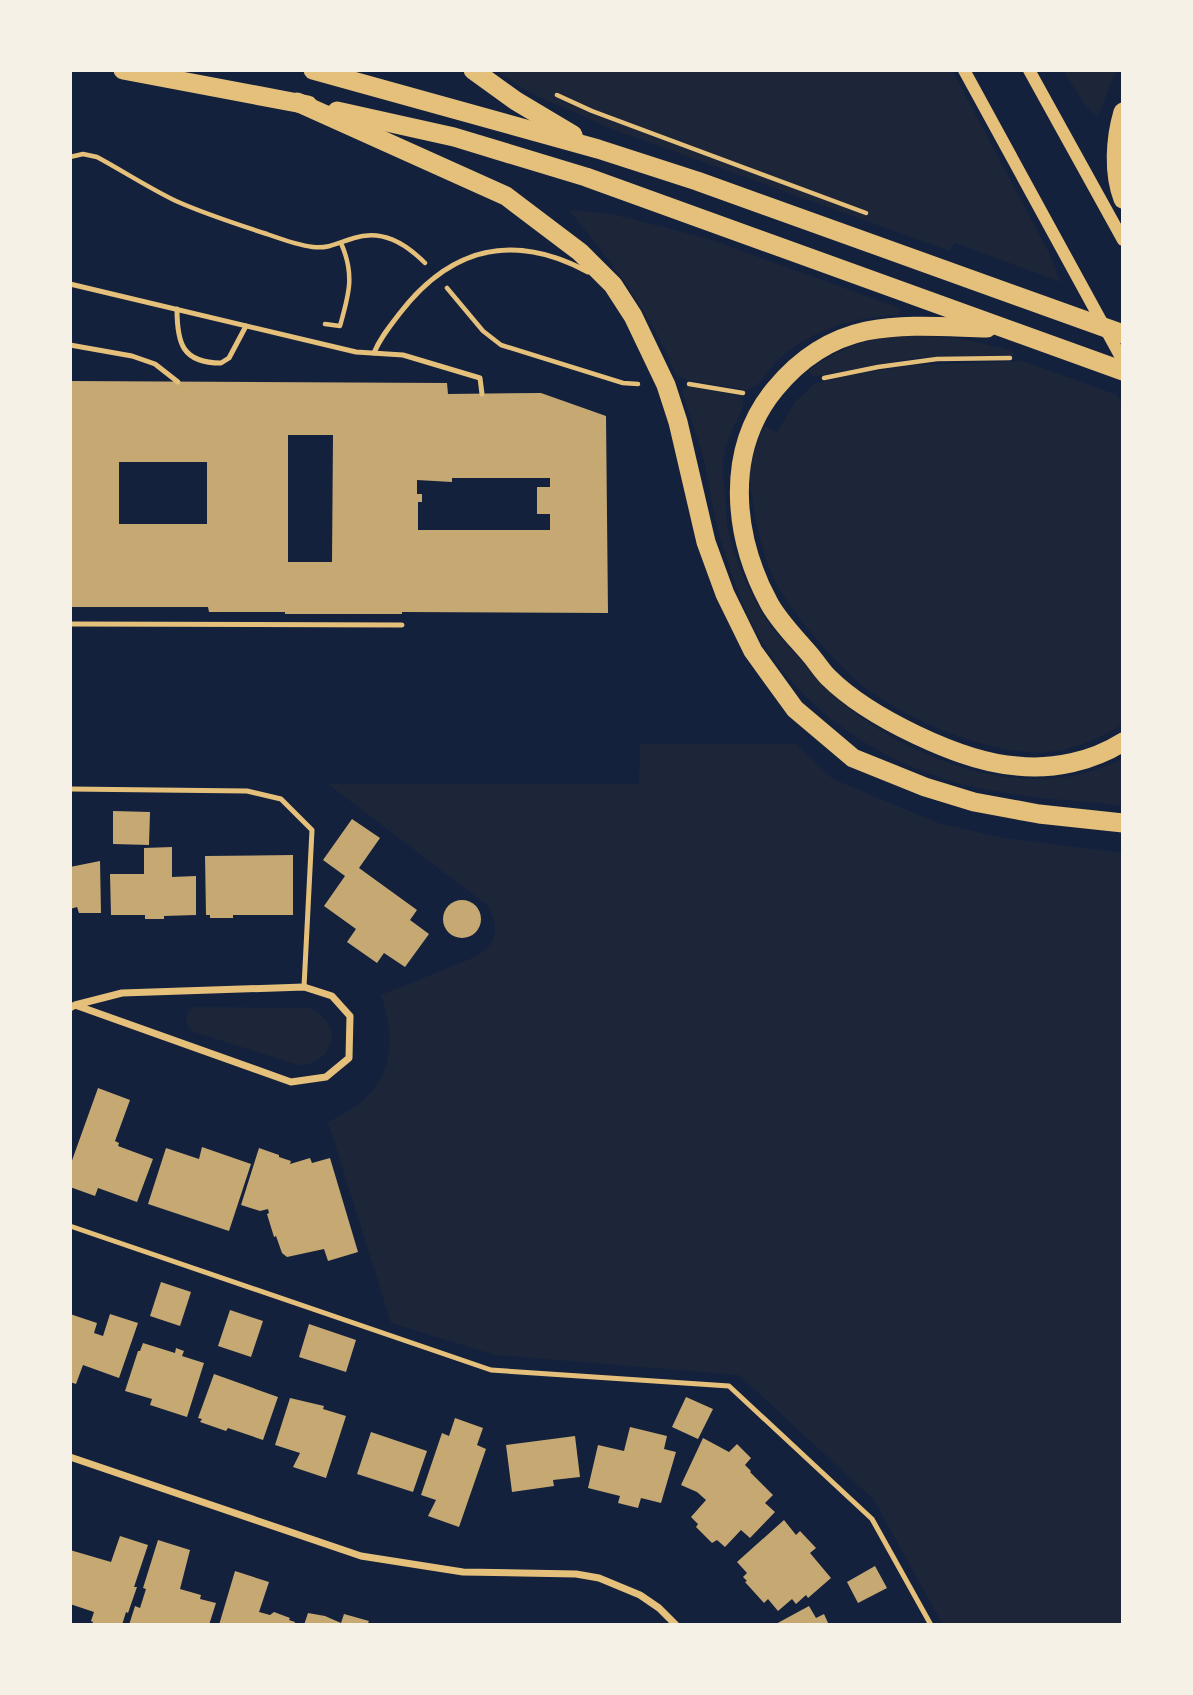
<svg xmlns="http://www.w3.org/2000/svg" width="1193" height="1695" font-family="Jost,sans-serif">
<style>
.green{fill:#1d2539}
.building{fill:#c6a872;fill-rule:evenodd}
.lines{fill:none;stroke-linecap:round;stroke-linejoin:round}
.path{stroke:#e5c07b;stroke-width:4.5}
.service{stroke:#e5c07b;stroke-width:5}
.minor{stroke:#e5c07b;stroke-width:7}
.tertiary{stroke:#e5c07b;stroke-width:12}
.trunk{stroke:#e5c07b;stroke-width:19}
</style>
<rect width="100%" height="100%" fill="#14213d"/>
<g class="green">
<polygon points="494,70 952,70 1049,253 1061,282 955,243 949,251 612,129 532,94"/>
<polygon points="1063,70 1116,70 1098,117 1085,105"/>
<path d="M569,210l43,4 94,24 194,70 -1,7c-45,2 -87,14 -121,45 -10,10 -18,27 -31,30l-60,-10 -11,-5c-27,-66 -63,-110 -107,-165z"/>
<path d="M894,336c36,0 64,0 98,10 11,3 17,1 24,10l-100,2 -103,19 -5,-6c26,-20 54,-31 86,-35z"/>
<path d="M1023,361l94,34 6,10v319c-22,14 -48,25 -74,28 -27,3 -57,-5 -83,-13 -32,-11 -62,-25 -91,-44 -32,-22 -75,-72 -96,-106 -14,-25 -22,-58 -26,-86 -1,-10 -4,-22 -3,-32 2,-16 8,-30 14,-45l13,6 18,-30 19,-18 37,-9 61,-10z"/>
<path d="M686,386l55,10 3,10c-9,18 -20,38 -21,59 -1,9 1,18 2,26 1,11 1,22 2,32 6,33 20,65 37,93 10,17 25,31 38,45 15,17 30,35 49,49 75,56 183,95 272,48v48c-54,-7 -110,-8 -162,-22 -87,-24 -167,-79 -209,-160 -12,-23 -20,-50 -28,-74 -10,-30 -14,-62 -21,-93 -6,-22 -14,-44 -21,-66z"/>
<path d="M640,744h156l37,35 105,44 66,15 119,15v772h-180l-69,-125 -135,-125 -244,-20 -104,-32 -63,-201c59,-27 73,-67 53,-127l94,-38c23,-15 25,-26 13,-51l-160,-122h311z"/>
<path d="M196,1007l114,1c33,15 27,52 -9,58l-107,-34c-9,-6 -10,-14 -4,-22z"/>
</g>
<g class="building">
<path d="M70,381l377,2 1,11 93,-1 65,23 2,197 -206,-1v2h-117v-2h-76l-1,-5h-138zM288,435h45l-1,127h-44zM119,462h88v62h-88zM452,478h98v9h-13v27h13v16h-132v-28h4v-8h-5v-14l35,2z"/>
<polygon points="113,811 150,812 149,845 113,844"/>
<polygon points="352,819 380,838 359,868 417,910 410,920 429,934 405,967 384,953 377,963 347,942 356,929 324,906 345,876 323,860"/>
<polygon points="172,847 172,877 196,876 196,915 164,916 164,919 145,919 145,915 111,915 110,874 144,874 144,848"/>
<polygon points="293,855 293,915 233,915 233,918 210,918 210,915 206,915 205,856"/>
<polygon points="100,861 101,913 79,913 77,907 70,909 70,867"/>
<circle cx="462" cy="919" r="19"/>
<polygon points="98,1088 130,1100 115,1141 119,1143 118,1146 153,1159 137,1202 98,1188 95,1196 70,1187 70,1166"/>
<polygon points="202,1147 251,1164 229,1231 148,1204 166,1148 199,1159"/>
<polygon points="259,1148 279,1155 279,1157 291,1161 290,1164 310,1158 312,1163 330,1158 358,1252 328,1261 324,1249 287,1257 282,1253 276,1236 274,1237 267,1214 269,1213 268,1209 260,1211 241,1205"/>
<polygon points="161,1282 191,1292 180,1326 150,1316"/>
<polygon points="230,1310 263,1321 251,1357 218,1346"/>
<polygon points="70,1314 97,1323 94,1333 103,1336 110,1314 138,1323 119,1378 83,1365 76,1384 70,1382"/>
<polygon points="309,1324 356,1340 346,1372 299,1357"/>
<polygon points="143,1343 175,1353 176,1348 184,1351 182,1356 204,1363 187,1417 150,1405 152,1399 125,1391 138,1351 140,1351"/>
<polygon points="214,1374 278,1397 263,1440 228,1428 226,1431 200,1422 202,1419 198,1418"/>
<polygon points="686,1397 713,1409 698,1439 672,1427"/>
<polygon points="290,1398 324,1406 323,1409 346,1416 326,1478 293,1467 300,1453 275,1445"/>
<polygon points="455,1418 483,1428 477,1445 486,1449 459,1527 428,1516 436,1500 421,1495 442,1433 449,1436"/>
<polygon points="630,1427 667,1436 664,1449 676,1452 661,1503 641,1498 638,1508 618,1503 620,1496 588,1488 598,1445 624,1451"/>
<polygon points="371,1432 427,1451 413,1492 357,1474"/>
<polygon points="575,1436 580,1477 553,1480 554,1486 512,1492 506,1445"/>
<polygon points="703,1438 729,1452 737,1444 751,1458 745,1465 751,1471 750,1472 773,1495 765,1503 775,1512 750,1538 741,1530 725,1547 717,1540 712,1543 696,1527 698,1524 691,1517 706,1500 697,1492 681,1485"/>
<polygon points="784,1520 796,1535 800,1531 816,1548 810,1553 831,1578 808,1598 806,1595 796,1604 792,1599 778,1611 768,1599 764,1603 745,1582 747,1581 743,1577 747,1573 737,1562"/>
<polygon points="120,1536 148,1545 134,1587 137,1587 128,1613 126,1612 122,1625 92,1625 93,1622 91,1621 94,1612 70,1604 70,1550 111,1562"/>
<polygon points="158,1540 190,1550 180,1589 201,1595 200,1599 216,1603 209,1625 129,1625 135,1606 140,1608 146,1589 143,1588"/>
<polygon points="875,1566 887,1588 858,1603 847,1582"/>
<polygon points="235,1571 269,1582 259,1612 270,1615 274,1612 290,1618 289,1620 295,1622 294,1625 219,1625"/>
<polygon points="809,1606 816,1618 824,1614 829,1625 774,1625"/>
<polygon points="308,1613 325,1616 341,1623 344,1614 369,1621 367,1625 304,1625"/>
</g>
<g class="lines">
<g class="path">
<polyline points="557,95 592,111 866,213"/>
<path d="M70,157l13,-3 14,3c26,14 52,31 79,44 29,13 60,23 91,33 14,5 30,11 46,13 16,2 27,-5 41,-9 28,-9 51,5 71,25"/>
<polyline points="447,288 483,331 501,345 623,383 638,384"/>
<path d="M325,324l15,2c9,-32 15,-51 1,-83"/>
<polyline points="824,378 878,367 937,359 1010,358"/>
<polyline points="689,384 743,393"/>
</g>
<g class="service">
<polyline points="70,284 356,352 403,355 480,378 482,394"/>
<path d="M177,309c0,34 5,54 44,54l8,-5 17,-32"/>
<polyline points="70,345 132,356 155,364 178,382"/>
<path d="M374,353c6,-15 16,-27 26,-40 51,-66 114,-81 188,-41"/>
<polyline points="70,624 402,625"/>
<polyline points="70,789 247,791 281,799 312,830 304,987"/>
<polyline points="70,1226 491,1370 729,1386 872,1519 931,1625"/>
</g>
<g class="minor">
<polyline points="70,1008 75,1005 122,993 304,987 332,996 350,1016 349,1058 326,1077 291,1082 75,1005"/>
<polyline points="70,1457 361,1556 463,1572 576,1574 599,1578 640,1595 659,1608 676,1625"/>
</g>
<g class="tertiary">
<polyline points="964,70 1123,361"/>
<polyline points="1029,70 1123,240"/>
</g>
<g class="trunk">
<polyline points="123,70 308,105"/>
<polyline points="313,70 598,149 697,181 1123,334"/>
<polyline points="473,70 516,101 573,135"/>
<polyline points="297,102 506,196 580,252 613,285 633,316 666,385 678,422 706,542 725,594 753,651 795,709 853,758 925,787 974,802 1039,814 1123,823"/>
<polyline points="337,111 454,137 586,177 1123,371"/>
<path d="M1123,112c-8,27 -10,61 0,87"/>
<path d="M987,328c-41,-1 -80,-5 -121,3 -37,8 -68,30 -91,58 -51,62 -42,147 -6,214 11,20 28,36 43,54 5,6 10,14 16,20 40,40 133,85 189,89 36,4 76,-5 106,-24"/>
</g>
</g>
<rect width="1193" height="1695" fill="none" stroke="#f6f1e7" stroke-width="144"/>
</svg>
